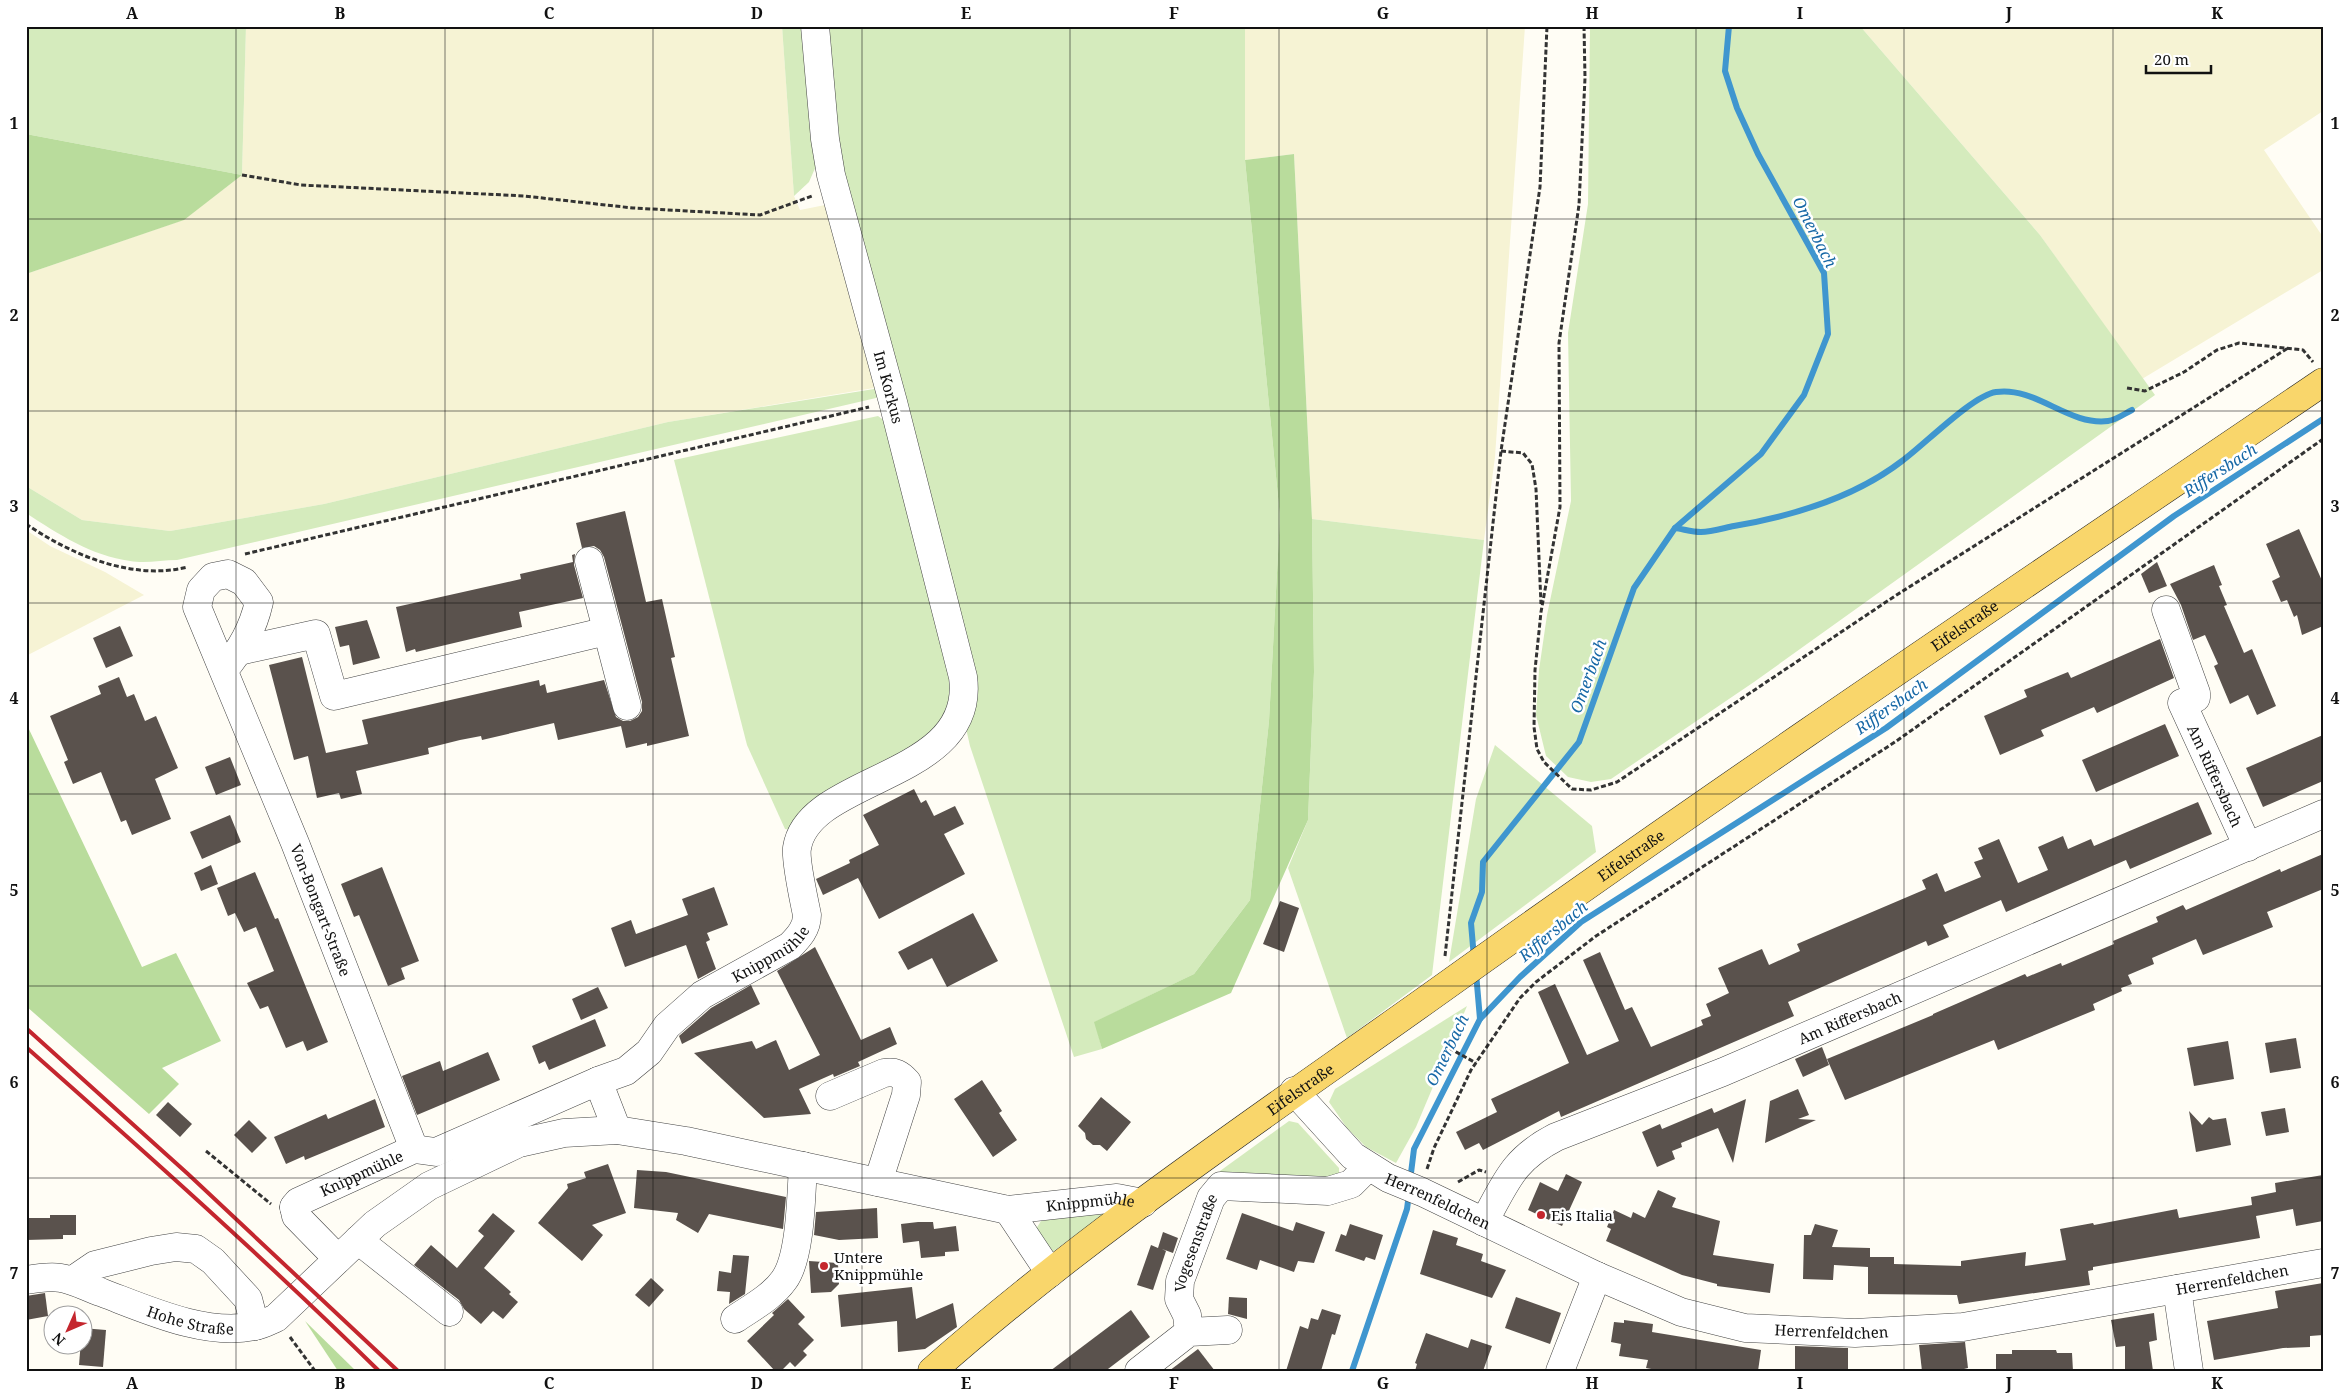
<svg xmlns="http://www.w3.org/2000/svg" width="2349" height="1397" font-family="'Noto Serif',serif">
<style>
.farmland{fill:#f6f3d4}
.green{fill:#d5ebbd}
.forest{fill:#b9dc9c}
.lines{fill:none;stroke-linecap:round;stroke-linejoin:round}
.stream{stroke:#3f96cf;stroke-width:6}
.building{fill:#5a524d}
.minor-casing{stroke:#444;stroke-width:29}
.major-casing{stroke:#222;stroke-width:29}
.path{stroke:#333;stroke-width:3;stroke-dasharray:5 2.5;stroke-linecap:butt}
.minor{stroke:#fff;stroke-width:28}
.major{stroke:#f9d66b;stroke-width:28}
.rail{stroke:#c4262e;stroke-width:4}
.grid{fill:none;stroke:#111;stroke-width:1;stroke-opacity:0.55}
.poi-dot{fill:#c4262e;stroke:#fff;stroke-width:2}
.labels{text-anchor:middle;dominant-baseline:central;stroke-width:5;stroke-linejoin:round;paint-order:stroke}
.street-label{font-size:15px;fill:#111;stroke:#fff}
.poi-label{font-size:15px;fill:#111;stroke:#fff;text-anchor:start}
.water-label{font-size:16px;font-style:italic;fill:#1768a6;stroke:#fff}
.neatline{fill:none;stroke:#111;stroke-width:2}
.grid-label{font-size:16px;text-anchor:middle;font-weight:bold;fill:#111}
</style>
<rect width="100%" height="100%" fill="#fffdf5"/>
<g class="farmland">
<polygon points="246,26 782,26 794,196 800,210 825,205 880,380 874,388 668,422 324,504 170,531 82,520 26,486 26,274 183,220 242,175"/>
<polygon points="1245,26 1525,26 1495,457 1484,540 1312,519 1294,154 1245,160"/>
<polygon points="1860,26 2323,26 2323,111 2264,150 2323,237 2323,270 2142,379 2040,235"/>
<polygon points="26,530 50,546 105,572 144,595 26,656"/>
</g>
<g class="green">
<polygon points="26,26 246,26 242,175 26,134"/>
<polygon points="782,26 803,26 816,166 809,182 794,196"/>
<polygon points="819,26 1245,26 1245,160 1280,517 1269,721 1250,900 1194,974 1095,1022 1102,1049 1074,1057 970,746 838,164"/>
<polygon points="1590,26 1860,26 2040,235 2155,395 1754,682 1611,779 1591,782 1568,777 1546,756 1536,715 1539,670 1547,615 1571,501 1568,333 1588,204"/>
<path d="M880,380l2,10 -6,8 -699,162c-15,0 -32,4 -47,1 -38,-5 -72,-27 -104,-48v-27l56,34 88,11 154,-27 344,-82 206,-33z"/>
<polygon points="878,416 897,430 955,678 952,710 938,736 793,830 785,829 747,745 674,460"/>
<polygon points="1312,519 1484,540 1432,975 1347,1038 1288,868 1308,820 1314,672"/>
<polygon points="1495,745 1592,826 1596,852 1449,962 1476,799"/>
<polygon points="1467,1006 1416,1127 1396,1163 1366,1147 1347,1128 1329,1102 1335,1089"/>
<polygon points="1289,1121 1298,1123 1339,1168 1339,1173 1336,1178 1218,1176 1220,1171"/>
<polygon points="1107,1209 1108,1211 1051,1253 1036,1229 1041,1221"/>
</g>
<g class="forest">
<polygon points="26,134 242,175 184,220 26,274"/>
<polygon points="1294,154 1312,519 1314,672 1308,820 1231,993 1102,1049 1094,1022 1194,974 1250,900 1269,721 1280,517 1245,160"/>
<polygon points="26,723 142,967 176,953 221,1041 162,1068 179,1084 149,1114 26,1006"/>
<polygon points="305,1321 356,1371 338,1371"/>
</g>
<g class="lines">
<g class="stream">
<path d="M1675,528c8,1 17,4 26,4 10,0 23,-4 33,-6 59,-10 120,-28 168,-65 21,-15 71,-66 94,-69 40,-6 72,34 112,29 8,-1 16,-7 24,-11"/>
<polyline points="1474,958 1471,923 1482,892 1483,862 1579,742 1634,588 1675,528 1761,454 1804,395 1828,334 1824,273 1758,154 1737,108 1725,71 1729,26"/>
<polyline points="1480,1019 1520,977 1581,922 1886,728 2174,516 2323,419"/>
<polyline points="1410,1181 1414,1149 1480,1019 1476,973"/>
<polyline points="1352,1371 1407,1209 1409,1194"/>
</g>
</g>
<g class="building">
<polygon points="625,511 646,602 662,599 675,657 671,658 689,736 647,746 647,743 626,748 621,726 558,740 554,723 482,740 481,736 460,740 428,748 429,754 356,771 362,794 341,799 339,793 317,798 308,756 294,760 269,665 302,657 326,753 368,744 362,720 539,680 540,686 545,684 547,693 604,680 616,717 623,721 630,721 638,717 642,711 642,702 604,557 600,550 594,546 582,548 576,523"/>
<polygon points="2299,529 2323,583 2323,626 2302,635 2297,615 2294,617 2287,600 2281,602 2272,581 2280,577 2266,544"/>
<polygon points="575,554 574,565 583,598 519,612 522,627 416,652 415,649 406,652 396,607 521,579 520,574 573,562 572,555"/>
<polygon points="2157,562 2167,586 2149,593 2141,574"/>
<polygon points="2214,565 2222,585 2219,586 2227,605 2224,606 2244,653 2252,649 2276,706 2257,715 2248,695 2230,704 2214,666 2218,664 2205,635 2193,640 2181,605 2170,584"/>
<polygon points="367,620 380,658 353,665 349,645 340,647 335,627"/>
<polygon points="120,626 133,656 106,668 93,638"/>
<polygon points="2160,639 2174,678 2097,713 2094,707 2041,730 2044,736 2000,755 1984,716 2027,697 2024,690 2068,672 2071,678"/>
<polygon points="119,677 127,697 134,694 145,721 156,716 178,768 155,779 171,819 132,835 126,820 121,822 101,772 73,784 64,762 68,760 50,716 101,694 98,686"/>
<polygon points="2165,724 2179,756 2096,792 2082,760"/>
<polygon points="2323,735 2323,781 2263,807 2246,768"/>
<polygon points="230,757 241,785 216,795 205,767"/>
<polygon points="914,789 921,803 926,800 934,816 955,806 964,824 944,834 965,874 879,919 858,878 823,895 816,879 850,863 849,860 879,845 863,815"/>
<polygon points="2198,802 2212,834 2130,869 2126,860 2006,912 2001,900 1943,925 1949,937 1928,946 1926,941 1788,1002 1794,1016 1561,1117 1559,1111 1483,1150 1479,1143 1465,1150 1456,1132 1497,1112 1491,1099 1569,1063 1538,992 1555,984 1587,1055 1619,1041 1583,960 1600,952 1625,1010 1632,1007 1651,1047 1703,1025 1701,1020 1711,1016 1706,1004 1729,993 1718,968 1762,949 1769,965 1800,951 1797,944 1926,889 1922,880 1937,873 1945,892 1981,877 1974,862 1983,859 1978,848 1999,839 2018,883 2048,870 2038,847 2063,836 2068,849 2091,839 2094,846"/>
<polygon points="230,815 241,842 202,859 190,832"/>
<polygon points="2323,854 2323,889 2267,912 2273,927 2203,955 2196,939 2152,958 2154,964 2128,975 2132,984 2121,988 2122,991 2093,1004 2095,1010 1998,1050 1994,1040 1845,1100 1827,1059 1933,1015 1933,1014 2025,974 2027,977 2061,963 2062,966 2114,944 2113,941 2158,922 2156,917 2183,905 2186,910 2280,869 2281,872"/>
<polygon points="211,865 218,884 201,891 194,873"/>
<polygon points="382,867 419,961 401,968 405,979 388,986 359,915 354,917 341,884"/>
<polygon points="255,872 275,919 278,918 328,1042 307,1051 303,1041 286,1048 268,1006 260,1009 247,983 274,971 256,927 244,932 235,913 228,916 217,888"/>
<polygon points="714,887 728,925 707,933 710,940 706,942 716,969 698,979 686,945 625,967 611,928 631,920 636,934 688,915 682,899"/>
<polygon points="1280,901 1299,908 1284,952 1263,944"/>
<polygon points="973,913 998,961 947,987 932,958 908,970 898,952"/>
<polygon points="815,947 861,1040 890,1027 897,1044 858,1062 860,1066 834,1077 833,1074 799,1089 811,1114 764,1118 694,1053 752,1041 756,1049 776,1040 789,1070 820,1055 777,971"/>
<polygon points="751,985 760,1004 682,1044 679,1036 711,1008"/>
<polygon points="598,987 608,1008 581,1020 572,999"/>
<polygon points="595,1019 606,1046 549,1070 545,1061 539,1064 532,1046"/>
<polygon points="2296,1038 2301,1068 2270,1073 2265,1043"/>
<polygon points="2228,1041 2234,1079 2194,1086 2187,1048"/>
<polygon points="1822,1047 1829,1065 1803,1077 1795,1059"/>
<polygon points="488,1052 500,1080 417,1115 402,1076 440,1061 443,1071"/>
<polygon points="982,1080 1002,1111 999,1113 1017,1140 993,1157 954,1099"/>
<polygon points="1798,1089 1809,1115 1798,1119 1816,1120 1765,1143 1770,1101"/>
<polygon points="1101,1097 1131,1122 1107,1151 1100,1145 1093,1145 1086,1139 1085,1133 1078,1126"/>
<polygon points="375,1099 385,1127 305,1160 304,1156 286,1164 274,1137 326,1114 328,1119"/>
<polygon points="1746,1099 1733,1163 1718,1128 1681,1143 1682,1147 1672,1151 1675,1159 1657,1167 1642,1132 1660,1124 1662,1129 1712,1108 1714,1113"/>
<polygon points="168,1102 192,1124 180,1137 156,1115"/>
<polygon points="2285,1108 2289,1132 2266,1136 2261,1112"/>
<polygon points="2189,1111 2202,1125 2209,1117 2213,1120 2226,1118 2231,1145 2196,1152"/>
<polygon points="249,1120 267,1138 252,1153 234,1135"/>
<polygon points="608,1164 626,1213 592,1225 603,1235 582,1261 538,1223 568,1188 567,1184 586,1178 584,1172"/>
<polygon points="637,1170 666,1172 786,1197 783,1229 709,1214 698,1233 676,1220 678,1213 634,1208"/>
<polygon points="1566,1174 1582,1182 1562,1226 1528,1210 1540,1182 1558,1191"/>
<polygon points="2323,1175 2323,1221 2296,1226 2293,1209 2256,1216 2260,1238 2093,1267 2093,1270 2088,1271 2090,1285 1959,1304 1957,1295 1868,1294 1868,1267 1834,1265 1833,1280 1803,1279 1804,1235 1811,1235 1815,1224 1838,1230 1832,1247 1870,1248 1870,1257 1894,1257 1894,1264 1961,1266 1961,1261 2026,1252 2025,1266 2066,1260 2060,1229 2093,1223 2094,1225 2177,1209 2179,1218 2252,1205 2251,1197 2276,1192 2275,1183"/>
<polygon points="1658,1190 1676,1198 1672,1207 1720,1221 1713,1255 1774,1264 1770,1293 1717,1286 1717,1284 1682,1275 1606,1241 1611,1229 1607,1227 1614,1210 1631,1218 1633,1212 1645,1218"/>
<polygon points="877,1208 878,1238 839,1240 814,1235 816,1212"/>
<polygon points="493,1213 515,1231 484,1268 511,1292 509,1294 518,1302 503,1319 493,1311 481,1324 464,1309 459,1300 414,1265 431,1245 457,1268 484,1236 478,1231"/>
<polygon points="1242,1213 1293,1231 1296,1222 1325,1232 1314,1263 1298,1261 1294,1272 1260,1260 1257,1270 1226,1259"/>
<polygon points="50,1215 76,1215 76,1235 63,1235 63,1239 26,1240 26,1218 50,1218"/>
<polygon points="918,1222 933,1222 934,1229 956,1226 959,1251 945,1252 945,1256 921,1258 919,1241 903,1243 901,1224"/>
<polygon points="1350,1224 1383,1235 1375,1260 1366,1257 1364,1261 1335,1251 1341,1234 1346,1236"/>
<polygon points="1433,1230 1458,1238 1456,1245 1483,1254 1481,1261 1506,1270 1492,1298 1420,1274"/>
<polygon points="1163,1232 1178,1238 1173,1253 1162,1249 1166,1251 1153,1290 1137,1285 1151,1245 1158,1248"/>
<polygon points="733,1255 749,1256 745,1294 729,1304 730,1292 717,1291 719,1271 731,1273"/>
<polygon points="809,1261 838,1263 839,1284 831,1292 811,1293"/>
<polygon points="651,1278 664,1290 649,1307 635,1295"/>
<polygon points="2323,1283 2323,1335 2310,1336 2310,1347 2283,1348 2214,1360 2207,1321 2278,1308 2275,1291"/>
<polygon points="912,1287 916,1319 953,1303 957,1327 925,1349 898,1352 897,1321 841,1327 838,1295"/>
<polygon points="45,1293 48,1316 26,1320 26,1296"/>
<polygon points="1229,1297 1247,1298 1247,1319 1228,1314"/>
<polygon points="1516,1297 1561,1313 1550,1344 1505,1328"/>
<polygon points="788,1299 805,1317 798,1324 814,1340 803,1351 807,1355 795,1367 790,1362 781,1371 775,1371 747,1341 774,1315 772,1313"/>
<polygon points="1322,1309 1341,1315 1335,1335 1332,1334 1321,1371 1286,1371 1300,1326 1308,1329 1311,1318 1318,1320"/>
<polygon points="1131,1310 1150,1337 1108,1369 1105,1371 1050,1371"/>
<polygon points="2154,1313 2157,1340 2149,1342 2153,1371 2125,1371 2125,1346 2116,1347 2111,1320"/>
<polygon points="1624,1320 1653,1324 1652,1332 1761,1350 1758,1371 1662,1371 1646,1368 1648,1360 1619,1356 1621,1344 1611,1342 1614,1322 1624,1323"/>
<polygon points="82,1328 106,1330 103,1367 79,1365"/>
<polygon points="1426,1333 1468,1348 1471,1339 1492,1346 1483,1371 1415,1371 1417,1364 1415,1363"/>
<polygon points="1965,1342 1968,1368 1956,1371 1922,1371 1919,1345"/>
<polygon points="1795,1346 1848,1348 1848,1371 1795,1371"/>
<polygon points="1198,1349 1215,1371 1169,1371"/>
<polygon points="2012,1350 2056,1350 2057,1353 2072,1353 2073,1371 1996,1371 1996,1354 2012,1354"/>
</g>
<g class="lines">
<defs>
<g id="minor">
<polyline points="589,561 627,706"/>
<path id="s1" d="M2166,610l30,83v5l-14,5 66,144"/>
<polyline points="239,651 316,634 334,696 607,631"/>
<path id="s2" d="M224,670c17,-21 29,-41 35,-68l-15,-20 -16,-8 -15,3 -12,13 -4,17 98,236 119,306"/>
<polyline points="598,1081 617,1130"/>
<path id="s3" d="M1294,1091l59,65 35,22 34,14 175,84 84,36 64,16 110,5 108,-6 360,-64"/>
<path d="M830,1096l54,-23c11,-2 16,1 23,9l-1,13 -28,87"/>
<path id="s4" d="M294,1207l4,-5 116,-53 22,3 162,-71 28,-10 23,-19 18,-26 35,-31 88,-49c9,-9 17,-18 17,-31 -3,-15 -12,-55 -10,-67 11,-73 180,-68 166,-171l-70,-275 -62,-227 -6,-36 -10,-113"/>
<polyline points="294,1207 296,1216 338,1259"/>
<polyline points="1008,1210 1050,1273"/>
<path id="s5" d="M1484,1222c22,-40 29,-63 72,-85l167,-65 600,-258"/>
<polyline points="358,1240 449,1312"/>
<path id="s6" d="M26,1280c40,-7 42,0 77,13 45,17 104,44 152,33 7,-1 14,-5 21,-8l99,-94 54,-38 90,-43 45,-10 53,-3 69,11 322,69 109,-12 26,5"/>
<polyline points="73,1280 95,1265 151,1251 176,1247 196,1249 213,1261 248,1299 255,1326"/>
<polyline points="2177,1289 2189,1371"/>
<path d="M735,1319c16,-11 37,-22 49,-39 17,-23 17,-85 19,-114"/>
<path id="s7" d="M1189,1332l-2,-17 -8,-16 1,-18 31,-83 10,-12 107,5 23,-7 17,-17"/>
<polyline points="1139,1371 1189,1332 1228,1330"/>
<polyline points="1560,1371 1597,1276"/>
</g>
<g id="major">
<path id="s8" d="M932,1371c158,-140 336,-258 508,-381 290,-208 587,-407 883,-608"/>
</g>
</defs>
<use href="#minor" class="minor-casing"/>
<use href="#major" class="major-casing"/>
<g class="path">
<polyline points="1584,26 1585,78 1579,205 1559,343 1560,507 1541,612 1535,670 1534,727 1537,749 1544,762 1572,789 1591,790 1617,782 1895,596 2288,348"/>
<polyline points="242,175 301,185 524,196 633,208 760,215 812,196"/>
<polyline points="2127,388 2145,391 2184,372 2217,350 2239,343 2303,350 2313,362"/>
<polyline points="1501,451 1523,453 1532,464 1536,489 1541,604"/>
<path d="M26,524c46,31 106,57 162,43"/>
<polyline points="245,554 869,407"/>
<polyline points="1445,956 1501,451 1540,187 1547,26"/>
<polyline points="1449,1048 1476,1063"/>
<polyline points="206,1151 271,1204"/>
<polyline points="1427,1169 1434,1148 1471,1070 1520,998 1536,982 1596,936 1895,742 2323,439"/>
<polyline points="1458,1182 1479,1170 1486,1172"/>
<polyline points="290,1337 315,1371"/>
</g>
<use href="#minor" class="minor"/>
<use href="#major" class="major"/>
<g class="rail">
<polyline points="26,1028 188,1174 398,1371"/>
<path d="M26,1047c120,106 239,212 353,324"/>
</g>
</g>
<path class="grid" d="M236,26v1345M445,26v1345M653,26v1345M862,26v1345M1070,26v1345M1279,26v1345M1487,26v1345M1696,26v1345M1904,26v1345M2113,26v1345M26,219h2297M26,411h2297M26,603h2297M26,794h2297M26,986h2297M26,1178h2297"/>
<g class="poi-dot">
<circle cx="1541" cy="1215" r="5"/>
<circle cx="824" cy="1266" r="5"/>
</g>
<g class="labels">
<g class="street-label">
<text transform="translate(889 387) rotate(75)">Im Korkus</text>
<text stroke="none"><textPath href="#s8" startOffset="1274">Eifelstraße</textPath></text>
<text stroke="none"><textPath href="#s1" startOffset="188">Am Riffersbach</textPath></text>
<text stroke="none"><textPath href="#s8" startOffset="869">Eifelstraße</textPath></text>
<text stroke="none"><textPath href="#s2" startOffset="498">Von-Bongart-Straße</textPath></text>
<text stroke="none"><textPath href="#s4" startOffset="551">Knippmühle</textPath></text>
<text stroke="none"><textPath href="#s5" startOffset="431">Am Riffersbach</textPath></text>
<text stroke="none"><textPath href="#s8" startOffset="464">Eifelstraße</textPath></text>
<text stroke="none"><textPath href="#s4" startOffset="76">Knippmühle</textPath></text>
<text stroke="none"><textPath href="#s3" startOffset="184">Herrenfeldchen</textPath></text>
<text stroke="none"><textPath href="#s6" startOffset="1144">Knippmühle</textPath></text>
<text stroke="none"><textPath href="#s7" startOffset="94">Vogesenstraße</textPath></text>
<text stroke="none"><textPath href="#s3" startOffset="1009">Herrenfeldchen</textPath></text>
<text stroke="none"><textPath href="#s6" startOffset="172">Hohe Straße</textPath></text>
<text stroke="none"><textPath href="#s3" startOffset="604">Herrenfeldchen</textPath></text>
</g>
<g class="poi-label">
<text x="1551" y="1215">Eis Italia</text>
<text x="834" y="1257">Untere<tspan x="834" dy="17">Knippmühle</tspan></text>
</g>
<g class="water-label">
<text transform="translate(1815 232) rotate(63)">Omerbach</text>
<text transform="translate(2220 470) rotate(-33)">Riffersbach</text>
<text transform="translate(1588 676) rotate(-70)">Omerbach</text>
<text transform="translate(1891 706) rotate(-35)">Riffersbach</text>
<text transform="translate(1553 931) rotate(-40)">Riffersbach</text>
<text transform="translate(1447 1050) rotate(-64)">Omerbach</text>
</g>
</g>
<rect width="2349" height="1397" fill="none" stroke="#ffffff" stroke-width="55"/>
<g transform="translate(68 1330) rotate(225)"><circle r="24" fill="#ffffff" stroke="#a0a0a0"/>
<path d="M0-4L9 19L0 12L-9 19Z" fill="#c4262e"/>
<text y="-8" font-size="14" font-weight="bold" text-anchor="middle" fill="#111111">N</text>
</g>
<path d="M2146 65v8h65v-8" fill="none" stroke="#111111" stroke-width="2.5"/>
<text x="2154" y="65" font-size="15" fill="#111111" stroke="#ffffff" stroke-width="4" paint-order="stroke">20 m</text>
<rect x="28" y="28" width="2294" height="1342" class="neatline"/>
<g class="grid-label">
<text x="132" y="19">A</text>
<text x="340" y="19">B</text>
<text x="549" y="19">C</text>
<text x="757" y="19">D</text>
<text x="966" y="19">E</text>
<text x="1174" y="19">F</text>
<text x="1383" y="19">G</text>
<text x="1592" y="19">H</text>
<text x="1800" y="19">I</text>
<text x="2009" y="19">J</text>
<text x="2217" y="19">K</text>
<text x="14" y="129">1</text>
<text x="2335" y="129">1</text>
<text x="14" y="321">2</text>
<text x="2335" y="321">2</text>
<text x="14" y="512">3</text>
<text x="2335" y="512">3</text>
<text x="14" y="704">4</text>
<text x="2335" y="704">4</text>
<text x="14" y="896">5</text>
<text x="2335" y="896">5</text>
<text x="14" y="1088">6</text>
<text x="2335" y="1088">6</text>
<text x="14" y="1279">7</text>
<text x="2335" y="1279">7</text>
<text x="132" y="1389">A</text>
<text x="340" y="1389">B</text>
<text x="549" y="1389">C</text>
<text x="757" y="1389">D</text>
<text x="966" y="1389">E</text>
<text x="1174" y="1389">F</text>
<text x="1383" y="1389">G</text>
<text x="1592" y="1389">H</text>
<text x="1800" y="1389">I</text>
<text x="2009" y="1389">J</text>
<text x="2217" y="1389">K</text>
</g>
</svg>
